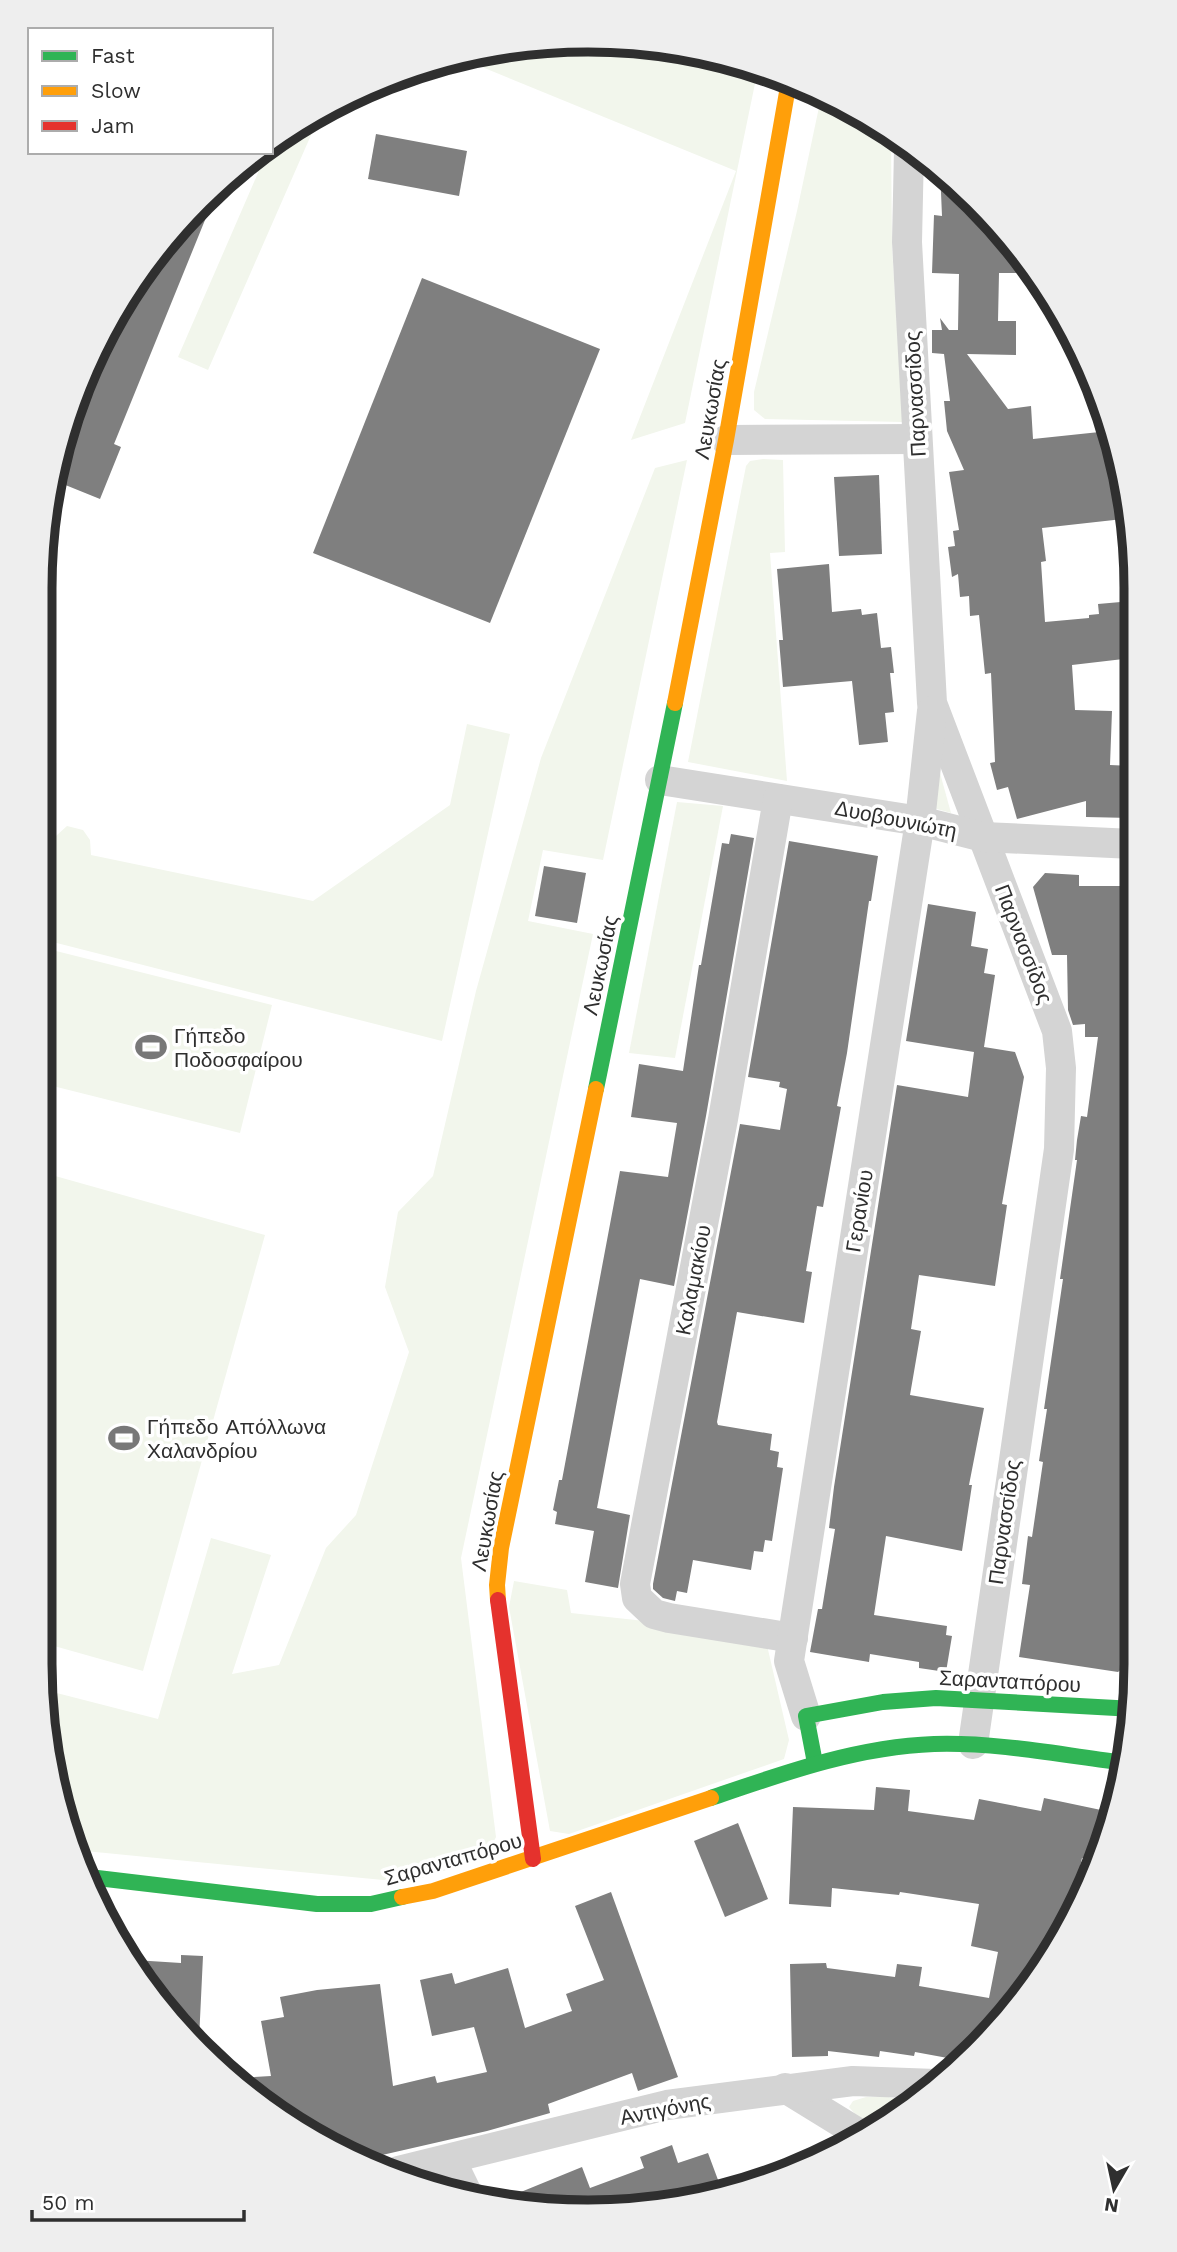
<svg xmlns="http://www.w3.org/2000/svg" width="1177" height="2252" font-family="'Work Sans',sans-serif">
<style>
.green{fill:#f2f6ec}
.building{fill:#7f7f7f}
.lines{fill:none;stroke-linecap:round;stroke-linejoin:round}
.street{stroke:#d4d4d4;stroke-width:30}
.fast{stroke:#30b455;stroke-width:16}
.slow{stroke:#ff9f0a;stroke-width:16}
.jam{stroke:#e5322d;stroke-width:16}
.labels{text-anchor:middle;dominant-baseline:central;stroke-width:7;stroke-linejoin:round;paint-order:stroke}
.street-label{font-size:21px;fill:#2f2f2f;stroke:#fff}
.poi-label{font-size:21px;fill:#2f2f2f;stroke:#fff;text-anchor:start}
.rim{fill:none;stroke:#2f2f2f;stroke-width:9}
</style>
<rect width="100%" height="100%" fill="#fff"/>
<g class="green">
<polygon points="625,41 731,59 758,69 685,423 631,440 736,171 460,58 517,45"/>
<polygon points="822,93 831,97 891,137 892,247 903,422 765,419 754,410 754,392 797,211"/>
<polygon points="322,110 208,370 178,357 258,173 257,155 261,152 271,152 271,145"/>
<polygon points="763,459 783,460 785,552 770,553 787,781 688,762 746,466 750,461"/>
<polygon points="687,460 603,860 543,850 528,921 593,934 461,1558 496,1837 486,1857 419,1879 383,1880 75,1850 69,1840 45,1690 158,1719 211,1538 271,1555 232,1674 279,1665 326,1548 356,1515 409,1352 385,1287 398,1212 433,1176 476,991 541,758 655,468"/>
<polygon points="467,724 510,734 442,1041 41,939 41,856 46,845 67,826 83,830 90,840 91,855 313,901 450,805"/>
<polygon points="937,762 951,813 930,807"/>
<polygon points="677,802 723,806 675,1058 629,1053"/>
<polygon points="56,951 272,1005 240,1133 41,1083 41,1012"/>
<polygon points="41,1172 265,1235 143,1671 40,1642"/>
<polygon points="514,1581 567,1590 571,1613 654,1622 766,1641 789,1740 784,1759 569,1834 550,1831 509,1607"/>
<polygon points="866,2097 888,2097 914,2102 893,2120 877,2128 855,2114 849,2107 853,2101"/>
</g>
<g class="building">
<polygon points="376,134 467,151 459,196 368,179"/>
<polygon points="940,169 950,176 1024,255 1034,273 999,273 998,321 1016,321 1016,355 967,354 1008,409 1031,406 1033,439 1109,431 1132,518 1042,528 1046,561 1041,562 1045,622 1089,618 1089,615 1099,614 1098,604 1132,601 1132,658 1072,665 1075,710 1112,711 1110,765 1132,766 1131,818 1086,817 1086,801 1017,819 1008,787 997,790 990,763 995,762 991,673 985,674 979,615 970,616 969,596 960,597 958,574 952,577 948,547 955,546 953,531 959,530 949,472 964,470 947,431 944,401 950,401 944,354 932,353 932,330 942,330 940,318 949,330 958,330 959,274 932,273 934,215 942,216"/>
<polygon points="217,187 218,188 114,444 121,447 100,499 53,480 59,447 97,346 154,254"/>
<polygon points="422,278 600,349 490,623 313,553"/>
<polygon points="879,475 882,554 839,556 834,477"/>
<polygon points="829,564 832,612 861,609 862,615 877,613 881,648 891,647 894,673 890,673 894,712 885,713 888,742 859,745 852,681 783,687 779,640 783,640 777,569"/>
<polygon points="731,834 754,838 706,1116 674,1286 640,1279 597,1508 630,1515 618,1588 585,1582 594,1531 555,1524 557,1512 553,1510 559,1480 562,1480 620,1171 668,1177 677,1123 631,1117 639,1064 683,1071 699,965 701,965 722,843 729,844"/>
<polygon points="789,841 878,856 871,901 869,901 847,1053 837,1106 841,1107 823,1207 817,1206 806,1271 812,1272 804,1323 737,1312 717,1422 718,1425 772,1434 770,1450 779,1452 777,1467 783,1468 772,1541 765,1540 763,1552 754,1551 751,1570 693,1560 687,1593 677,1591 675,1601 663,1598 653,1589 653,1584 740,1124 780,1130 787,1089 779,1087 780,1082 748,1077"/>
<polygon points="544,866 586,873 577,923 535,916"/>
<polygon points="1045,873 1079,875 1079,886 1133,886 1133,928 1131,928 1132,1056 1129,1084 1134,1085 1134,1139 1130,1139 1123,1185 1128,1185 1123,1221 1134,1222 1135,1657 1118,1672 1019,1657 1030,1585 1022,1584 1028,1536 1032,1537 1043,1462 1039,1461 1047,1409 1044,1409 1063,1279 1060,1279 1077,1160 1075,1160 1077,1140 1081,1116 1087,1117 1098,1037 1085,1037 1085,1024 1073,1025 1068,1010 1067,955 1052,955 1033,887"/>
<polygon points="928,904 976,912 971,946 988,949 984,973 995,975 984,1047 1015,1052 1024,1077 1002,1204 1007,1205 995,1286 919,1275 911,1329 921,1331 910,1395 984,1408 969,1485 972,1485 962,1551 886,1536 874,1615 947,1626 946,1635 952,1636 946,1672 919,1668 919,1662 870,1654 869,1662 810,1652 818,1609 822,1609 835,1529 829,1528 834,1487 897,1085 968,1097 974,1052 906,1041"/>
<polygon points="876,1787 910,1790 908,1811 974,1820 979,1799 1041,1811 1044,1798 1101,1810 1090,1860 1082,1858 1067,1924 976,2051 964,2061 915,2052 914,2056 880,2051 879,2057 828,2051 828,2056 792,2057 790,1964 826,1963 827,1968 895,1977 897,1964 922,1967 919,1986 989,1998 998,1952 971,1946 979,1904 900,1892 899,1895 832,1888 831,1907 789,1904 793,1807 874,1810"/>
<polygon points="738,1823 768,1899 725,1917 694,1841"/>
<polygon points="611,1892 678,2077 638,2091 632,2073 548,2104 550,2113 487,2131 369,2158 284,2120 240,2078 271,2076 261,2021 284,2017 280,1997 317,1990 380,1984 393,2086 435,2076 437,2083 487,2072 474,2027 432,2036 420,1980 452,1973 455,1984 508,1968 525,2028 572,2011 566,1994 604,1980 575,1906"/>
<polygon points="181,1955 203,1956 199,2040 154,1998 134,1960 181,1963"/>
<polygon points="672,2145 678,2163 708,2153 721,2188 657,2203 653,2193 608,2209 504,2199 582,2167 590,2188 644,2168 640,2157"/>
</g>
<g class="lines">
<g class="street">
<polyline points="909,149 907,242 932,703 1057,1031 1061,1068 1059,1149 973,1744"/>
<polyline points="726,440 917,439"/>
<polyline points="660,780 920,821 983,837 1133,844"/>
<polyline points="778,799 723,1119 635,1584 637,1598 654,1614 669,1618 793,1638"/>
<polyline points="806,1716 789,1661 920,821 932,711"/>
<polyline points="785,2088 863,2136"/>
<polyline points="451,2160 468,2195"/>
<polyline points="398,2171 667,2105 853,2081 936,2084"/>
</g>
<g class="fast">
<polyline points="596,1089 675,703"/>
<polyline points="815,1763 806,1716 883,1702 936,1698 1134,1709"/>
<path d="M711,1798c73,-25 145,-51 223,-54 63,-2 128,11 191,19"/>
<polyline points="89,1877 317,1904 371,1904 402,1897"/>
</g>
<g class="slow">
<polyline points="675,703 726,440 789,81"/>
<polyline points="498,1600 497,1585 501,1548 596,1089"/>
<polyline points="402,1897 433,1891 711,1798"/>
</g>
<polyline class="jam" points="498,1600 533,1859"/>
</g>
<defs>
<symbol id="stadium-bare" viewBox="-9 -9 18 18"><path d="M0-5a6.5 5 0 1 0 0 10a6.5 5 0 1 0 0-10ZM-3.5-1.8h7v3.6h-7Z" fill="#787878" stroke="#fff" stroke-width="2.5" paint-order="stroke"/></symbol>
</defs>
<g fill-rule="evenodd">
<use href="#stadium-bare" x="129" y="1025" width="44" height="44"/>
<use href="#stadium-bare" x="102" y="1416" width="44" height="44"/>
</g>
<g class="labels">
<g class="street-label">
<text transform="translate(915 394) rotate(-93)">Παρνασσίδος</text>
<text transform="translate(710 409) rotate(-80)">Λευκωσίας</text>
<text transform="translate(896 819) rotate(11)">Δυοβουνιώτη</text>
<text transform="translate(1024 944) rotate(69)">Παρνασσίδος</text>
<text transform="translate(600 965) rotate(-78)">Λευκωσίας</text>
<text transform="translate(859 1211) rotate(-81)">Γερανίου</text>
<text transform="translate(693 1280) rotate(-79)">Καλαμακίου</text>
<text transform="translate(487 1521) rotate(-80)">Λευκωσίας</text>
<text transform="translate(1004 1522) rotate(-82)">Παρνασσίδος</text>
<text transform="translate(1010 1681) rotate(3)">Σαρανταπόρου</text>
<text transform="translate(453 1859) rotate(-16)">Σαρανταπόρου</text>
<text transform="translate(665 2109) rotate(-11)">Αντιγόνης</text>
</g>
<g class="poi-label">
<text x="174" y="1035">Γήπεδο<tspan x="174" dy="24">Ποδοσφαίρου</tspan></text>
<text x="147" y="1426">Γήπεδο Απόλλωνα<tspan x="147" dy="24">Χαλανδρίου</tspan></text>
</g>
</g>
<path d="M0 0H1177V2252H0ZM588 52H588A536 536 0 0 1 1124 588V1664A536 536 0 0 1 588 2200H588A536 536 0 0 1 52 1664V588A536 536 0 0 1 588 52Z" fill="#eee" fill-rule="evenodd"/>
<path class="rim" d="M588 52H588A536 536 0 0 1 1124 588V1664A536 536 0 0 1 588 2200H588A536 536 0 0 1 52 1664V588A536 536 0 0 1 588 52Z"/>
<rect x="28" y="28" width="245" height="126" fill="#ffffff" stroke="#acacac" stroke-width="2"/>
<rect x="42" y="51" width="35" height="10" fill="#30b455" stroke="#acacac" stroke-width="2"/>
<text x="91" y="63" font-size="21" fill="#2f2f2f">Fast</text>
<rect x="42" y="86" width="35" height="10" fill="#ff9f0a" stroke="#acacac" stroke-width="2"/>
<text x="91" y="98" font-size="21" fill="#2f2f2f">Slow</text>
<rect x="42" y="121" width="35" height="10" fill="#e5322d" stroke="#acacac" stroke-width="2"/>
<text x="91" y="133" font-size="21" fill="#2f2f2f">Jam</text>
<g transform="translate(1114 2189) rotate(189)" stroke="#ffffff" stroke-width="5" paint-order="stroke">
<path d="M0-5L12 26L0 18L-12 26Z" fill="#2f2f2f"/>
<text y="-10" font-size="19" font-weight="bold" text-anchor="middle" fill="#2f2f2f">N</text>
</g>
<path d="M32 2210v10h212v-10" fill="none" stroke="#2f2f2f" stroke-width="3.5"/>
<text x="42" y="2210" font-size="21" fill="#2f2f2f" stroke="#ffffff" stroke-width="5" paint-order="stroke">50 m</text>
</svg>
